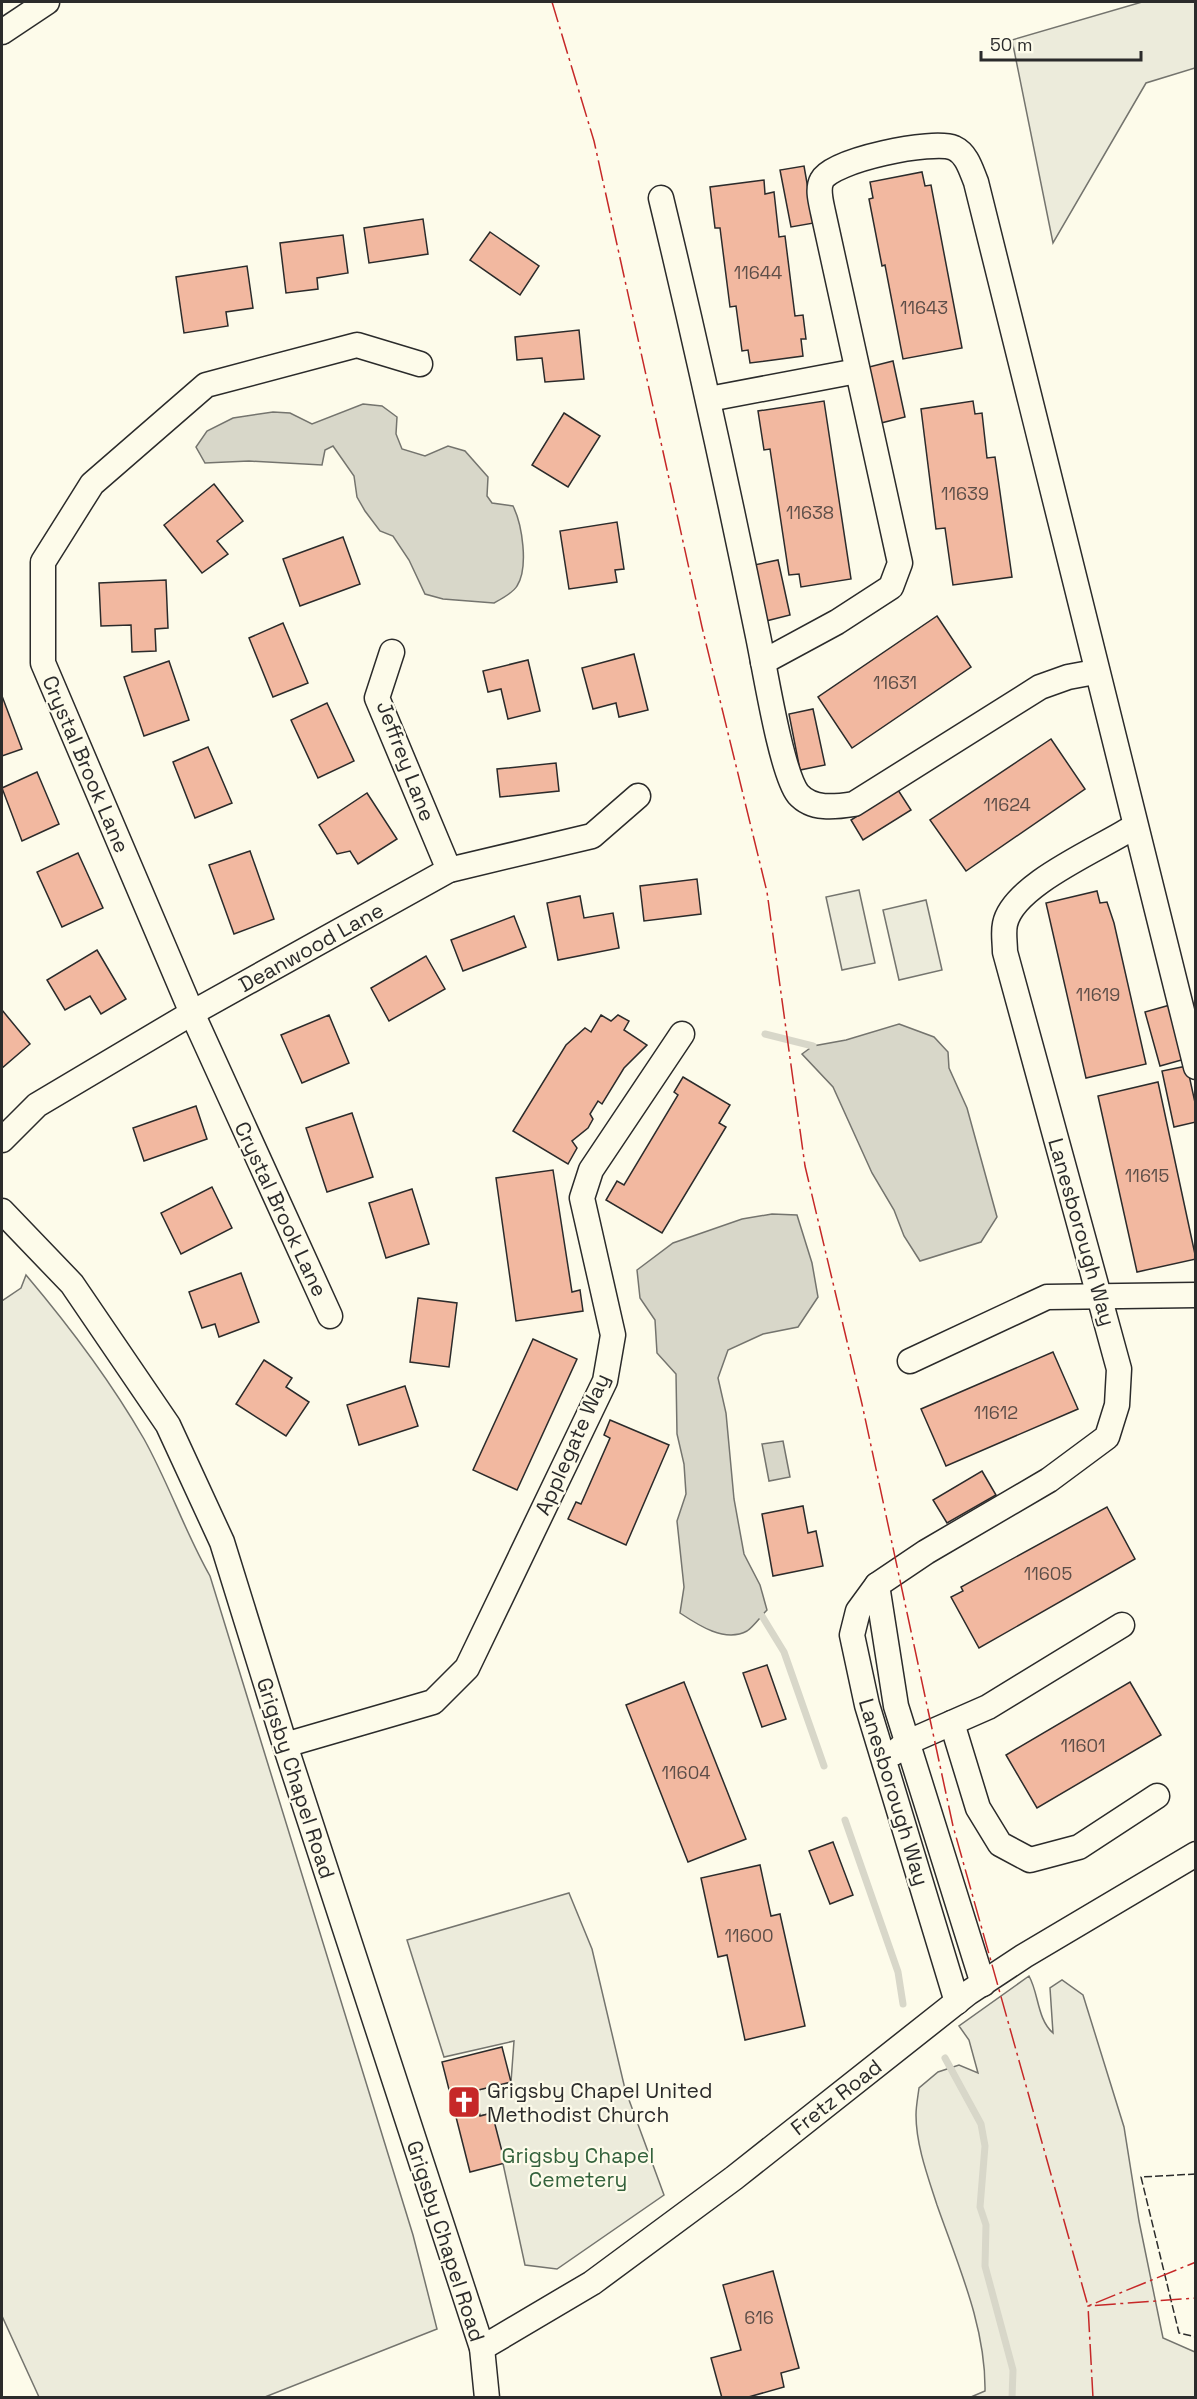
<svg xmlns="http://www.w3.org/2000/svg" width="1197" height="2399" font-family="'Space Grotesk',sans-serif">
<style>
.green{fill:#ecebdb;stroke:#74746e;stroke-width:1.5}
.water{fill:#d8d7c9;stroke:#74746e;stroke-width:1.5}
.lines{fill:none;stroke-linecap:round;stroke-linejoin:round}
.stream{stroke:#d8d7c9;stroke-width:7}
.building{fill:#f2b8a0;stroke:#2b2b2b;stroke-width:1.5}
.minor-casing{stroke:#2b2b2b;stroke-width:27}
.minor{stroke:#fdfbea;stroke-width:24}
.fence{stroke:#2b2b2b;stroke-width:1.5;stroke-dasharray:8 3;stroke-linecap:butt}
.power{stroke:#c62828;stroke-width:1.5;stroke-dasharray:21 4.5 3 4.5;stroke-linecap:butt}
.labels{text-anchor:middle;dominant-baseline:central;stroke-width:4.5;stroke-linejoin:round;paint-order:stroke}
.number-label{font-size:18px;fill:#5d4e48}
.street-label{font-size:21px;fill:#2b2b2b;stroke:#fdfbea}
.poi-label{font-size:21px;fill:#2b2b2b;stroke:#fdfbea;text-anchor:start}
.park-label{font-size:21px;fill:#34623c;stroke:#fdfbea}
</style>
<rect width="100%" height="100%" fill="#fdfbea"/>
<g class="green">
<polygon points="1142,2 1195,2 1195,68 1146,83 1053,243 1012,40"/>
<polygon points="859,890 875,963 842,970 826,897"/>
<polygon points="926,900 942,970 899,980 883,910"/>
<path d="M26,1275c44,52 84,105 118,164 25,45 41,93 66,137l203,659 24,94 -172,68h-226l-37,-81v-1015l19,-13z"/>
<polygon points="569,1893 592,1949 625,2089 664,2195 557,2269 525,2265 492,2113 480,2116 474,2091 511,2082 514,2041 444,2057 407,1940"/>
<path d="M1029,1976c10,18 8,43 24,57l-3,-45 12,-8 21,15 41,132 15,94 24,117 32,14v45h-224l14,-6c1,-64 -27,-126 -48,-186 -9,-28 -21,-60 -21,-90 0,-9 2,-19 3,-27l19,-16 21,-7 19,8 -9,-33 -10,-14z"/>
</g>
<g class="water">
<path d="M363,404l19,2 15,11 -1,17 6,15 23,7 23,-10 17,5 23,26 -1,19 5,7 21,3c9,18 16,61 4,80 -4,7 -16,13 -23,17l-51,-4 -18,-5 -16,-34 -16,-24 -13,-5 -15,-20 -8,-14 -3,-21 -21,-30 -8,4 -3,15 -73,-4 -44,2 -9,-16 11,-16 26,-13 40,-6 17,1 22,11z"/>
<polygon points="899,1024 934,1037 948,1052 949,1068 967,1108 997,1217 981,1242 920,1261 904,1236 894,1210 872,1173 833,1087 802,1054 813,1046 846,1040"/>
<path d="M772,1214l25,1 15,48 6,34 -20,30 -35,7 -35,16 -10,28 8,35 8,86 10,55 16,31 7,25c-6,6 -13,16 -20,21 -22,12 -49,-6 -67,-18l4,-26 -7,-66 9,-27 -2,-30 -7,-30 -1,-60 -19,-21 -2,-33 -15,-22 -3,-28 36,-27 69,-24z"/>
<polygon points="783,1441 790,1477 769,1481 762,1444"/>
</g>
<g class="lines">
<g class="stream">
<polyline points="765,1034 813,1046"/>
<polyline points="762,1616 784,1652 824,1766"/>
<polyline points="845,1820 898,1972 903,2004"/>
<polyline points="945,2058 981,2124 985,2146 980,2207 986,2225 985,2266 1013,2370 1012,2398"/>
</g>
</g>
<g class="building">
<polygon points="804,166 814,223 791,227 780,170"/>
<polygon points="922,172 925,186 931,185 962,348 903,359 885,265 882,266 869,199 873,198 870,182"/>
<polygon points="764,180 765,194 774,192 779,237 785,236 795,316 803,315 806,339 801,339 803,356 750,363 748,350 742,351 736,306 730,307 720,228 715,228 710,187"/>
<polygon points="423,219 428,254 369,263 364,228"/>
<polygon points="490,232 539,266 520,295 470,260"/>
<polygon points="343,235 348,273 317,278 318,289 286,293 280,243"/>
<polygon points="247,266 253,308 226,312 228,326 184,333 176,277"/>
<polygon points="579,330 584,379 545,382 542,358 517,360 515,337"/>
<polygon points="893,361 905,417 881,423 869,367"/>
<polygon points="824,401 851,579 801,587 799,574 789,575 770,449 764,450 758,411"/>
<polygon points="973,401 975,414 982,413 987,458 995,457 1012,577 953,585 945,528 936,529 921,409"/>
<polygon points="564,413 600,436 568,487 532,465"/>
<polygon points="214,484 243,521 217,541 228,554 202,573 164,525"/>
<polygon points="617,522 624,569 615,570 617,582 569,589 560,531"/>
<polygon points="343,537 360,584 300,606 283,559"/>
<polygon points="778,560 790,615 766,621 754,565"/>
<polygon points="166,580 168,628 155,629 156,651 132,652 131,625 101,626 99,583"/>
<polygon points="937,616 971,667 852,748 818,697"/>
<polygon points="283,623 308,683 273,697 249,638"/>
<polygon points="634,654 648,710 619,717 616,703 593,709 582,668"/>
<polygon points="528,660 540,711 508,719 501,689 488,692 483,671"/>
<polygon points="169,661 189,720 144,736 124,677"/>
<polygon points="2,696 22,749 2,756"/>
<polygon points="327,703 354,761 318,778 291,720"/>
<polygon points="813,709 825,765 800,770 789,714"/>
<polygon points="1051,739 1085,789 966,871 930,820"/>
<polygon points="208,747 232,803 195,818 173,762"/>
<polygon points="556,763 559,791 500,797 497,769"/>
<polygon points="37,772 59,824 22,841 2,788"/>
<polygon points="898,790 911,810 863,840 851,820"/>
<polygon points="367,793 397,839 358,864 350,851 337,854 319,825"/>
<polygon points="250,851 274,919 234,934 209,865"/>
<polygon points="78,853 103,908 62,927 37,872"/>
<polygon points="697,879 701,914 644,921 640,886"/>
<polygon points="1097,891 1100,903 1107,902 1114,923 1146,1064 1086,1078 1046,903"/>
<polygon points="580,896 584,918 613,913 619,948 558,960 547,903"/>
<polygon points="514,916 526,947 463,971 451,940"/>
<polygon points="97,950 126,999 101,1014 90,996 65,1010 47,980"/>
<polygon points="426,956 445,989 389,1021 371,988"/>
<polygon points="1170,1005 1185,1059 1160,1066 1145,1012"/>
<polygon points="2,1010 30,1044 2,1068"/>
<polygon points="329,1015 349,1063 302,1083 281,1035"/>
<polygon points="601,1015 611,1021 618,1015 629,1021 624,1030 647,1045 624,1068 602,1104 598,1101 590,1114 593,1119 588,1128 572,1141 577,1148 568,1164 513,1131 566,1045 585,1028 591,1032"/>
<polygon points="1187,1066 1196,1107 1196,1122 1174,1127 1162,1071"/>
<polygon points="683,1077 730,1105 719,1123 726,1127 662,1233 606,1200 617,1181 624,1185 678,1095 674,1092"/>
<polygon points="1158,1082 1196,1259 1137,1272 1098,1096"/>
<polygon points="196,1106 207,1139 144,1161 133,1128"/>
<polygon points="352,1113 373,1177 327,1192 306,1128"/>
<polygon points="553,1170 572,1292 580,1290 583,1311 516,1321 496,1178"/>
<polygon points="212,1187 232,1228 181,1254 161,1213"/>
<polygon points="412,1189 429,1244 386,1258 369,1203"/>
<polygon points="241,1273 259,1322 219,1337 215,1324 202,1328 189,1292"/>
<polygon points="418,1298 457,1303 449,1367 410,1362"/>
<polygon points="533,1339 577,1359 517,1490 473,1470"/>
<polygon points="1053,1352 1078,1409 946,1466 921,1409"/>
<polygon points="264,1360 292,1378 286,1387 309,1402 286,1436 236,1404"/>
<polygon points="405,1386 418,1426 359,1445 347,1405"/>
<polygon points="610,1420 669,1445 626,1545 568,1519 576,1502 581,1504 610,1438 604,1435"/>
<polygon points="982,1471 996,1495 947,1523 933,1500"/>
<polygon points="803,1506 808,1533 816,1531 823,1566 773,1576 762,1514"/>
<polygon points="1107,1507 1135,1559 979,1648 951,1597 963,1591 961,1587"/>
<polygon points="767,1665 786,1719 762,1727 743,1673"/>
<polygon points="684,1682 746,1839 688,1862 626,1705"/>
<polygon points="1130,1682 1161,1735 1037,1808 1006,1755"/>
<polygon points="833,1842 853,1895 830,1904 809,1851"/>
<polygon points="760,1865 771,1916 780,1914 805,2026 745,2040 727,1955 718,1957 701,1878"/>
<polygon points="502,2047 511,2082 474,2091 480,2116 492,2113 505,2163 470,2172 442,2062"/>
<polygon points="773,2271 799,2368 781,2373 784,2387 745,2398 722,2398 711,2358 741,2350 723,2285"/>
</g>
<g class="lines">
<defs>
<g id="minor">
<polyline points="2,32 47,2"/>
<path d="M661,198c35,145 67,291 97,438 7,33 23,136 40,158 14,16 37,13 56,10l186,-117 28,-10 27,-5"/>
<polyline points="709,399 857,371"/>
<polyline points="392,652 377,698 449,870"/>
<path d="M763,662l74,-40 54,-35 9,-24 -77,-351c-2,-10 -6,-23 -1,-32 10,-20 111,-41 132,-32 13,6 17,22 22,34l220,885"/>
<polyline points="2,1140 37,1105 192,1013 449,870 592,836 638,796"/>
<polyline points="2,1211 72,1284 168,1425 222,1542 285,1745 482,2348 487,2398"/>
<polyline points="330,1316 192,1013 43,663 43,562 92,484 206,385 357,345 420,364"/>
<polyline points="910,1361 1047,1297 1196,1295"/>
<polyline points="877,1585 896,1706 983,1984"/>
<polyline points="952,1723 978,1808 1000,1844 1030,1860 1079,1847 1157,1796"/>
<polyline points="285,1745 433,1702 467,1668 605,1381 613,1335 582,1198 591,1170 682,1034"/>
<polyline points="894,1753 906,1743 988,1707 1122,1625"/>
<path d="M957,2002l-90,-297 -15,-70 6,-24 19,-26 49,-33 123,-72 58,-43 10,-32 2,-36 -114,-417c0,-9 -2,-19 0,-28 8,-40 97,-76 130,-98"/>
<polyline points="482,2348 592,2283 734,2178 968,1993 1024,1956 1196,1854"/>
</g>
</defs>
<use href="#minor" class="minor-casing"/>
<use href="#minor" class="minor"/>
<polyline class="fence" points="1196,2174 1141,2177 1179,2333 1196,2337"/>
<g class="power">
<polyline points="552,2 594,141 702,627 767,892 805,1166 862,1404 953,1826 1088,2306 1196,2262"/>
<polyline points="1093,2398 1088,2306 1196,2298"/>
</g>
</g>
<defs>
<symbol id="church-square" viewBox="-11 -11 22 22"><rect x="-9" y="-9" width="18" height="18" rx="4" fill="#c62828" stroke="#fdfbea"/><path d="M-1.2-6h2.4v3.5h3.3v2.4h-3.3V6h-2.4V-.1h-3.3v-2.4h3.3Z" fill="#fff"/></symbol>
</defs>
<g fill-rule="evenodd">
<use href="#church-square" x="445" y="2083" width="38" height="38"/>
</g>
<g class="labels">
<g class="number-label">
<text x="758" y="272">11644</text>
<text x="924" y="307">11643</text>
<text x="965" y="493">11639</text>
<text x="810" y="512">11638</text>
<text x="895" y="682">11631</text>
<text x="1007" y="804">11624</text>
<text x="1098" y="994">11619</text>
<text x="1147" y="1175">11615</text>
<text x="996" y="1412">11612</text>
<text x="1048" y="1573">11605</text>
<text x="1083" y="1745">11601</text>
<text x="686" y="1772">11604</text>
<text x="749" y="1935">11600</text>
<text x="759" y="2317">616</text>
</g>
<g class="street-label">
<text transform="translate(406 761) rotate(69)">Jeffrey Lane</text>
<text transform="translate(86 764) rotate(67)">Crystal Brook Lane</text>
<text transform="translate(311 947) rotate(-29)">Deanwood Lane</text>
<text transform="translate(281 1209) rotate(65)">Crystal Brook Lane</text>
<text transform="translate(1082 1232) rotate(74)">Lanesborough Way</text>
<text transform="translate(572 1444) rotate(-66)">Applegate Way</text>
<text transform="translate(296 1778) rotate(72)">Grigsby Chapel Road</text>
<text transform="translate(894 1792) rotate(73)">Lanesborough Way</text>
<text transform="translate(836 2097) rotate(-38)">Fretz Road</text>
<text transform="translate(446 2241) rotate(72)">Grigsby Chapel Road</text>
</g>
<g class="poi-label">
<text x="487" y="2090">Grigsby Chapel United<tspan x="487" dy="24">Methodist Church</tspan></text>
</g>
<g class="park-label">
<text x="578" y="2155">Grigsby Chapel<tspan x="578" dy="24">Cemetery</tspan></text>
</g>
</g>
<rect width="1197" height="2399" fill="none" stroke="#2b2b2b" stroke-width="6"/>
<path d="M981 51v9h160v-9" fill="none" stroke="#2b2b2b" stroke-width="3"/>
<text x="990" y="51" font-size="18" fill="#2b2b2b" stroke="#fdfbea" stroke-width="4.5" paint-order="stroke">50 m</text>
</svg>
